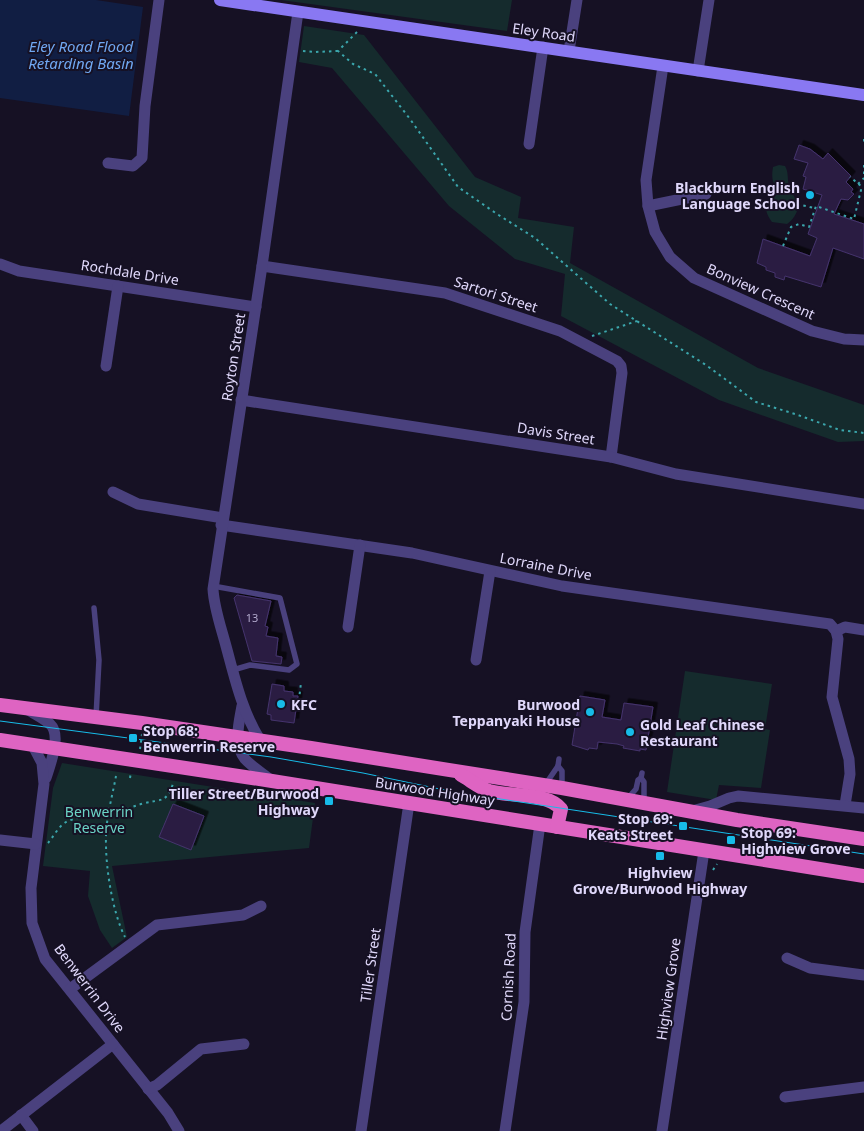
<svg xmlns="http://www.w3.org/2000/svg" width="864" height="1131" font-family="'Noto Sans',sans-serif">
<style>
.green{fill:#152b2d}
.water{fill:#111e43}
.building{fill:#2a1f43;stroke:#45336d;filter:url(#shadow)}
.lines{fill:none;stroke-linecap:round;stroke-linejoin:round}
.path{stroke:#3ba6ac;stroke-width:2;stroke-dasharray:2.5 4;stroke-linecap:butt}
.service{stroke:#4a417e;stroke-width:5.5}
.minor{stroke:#4a417e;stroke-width:11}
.secondary{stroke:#8978f2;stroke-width:12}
.trunk{stroke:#de64c2;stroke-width:14}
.tram{stroke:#17bbe8;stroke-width:1}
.poi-dot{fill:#17bbe8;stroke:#161124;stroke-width:2}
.labels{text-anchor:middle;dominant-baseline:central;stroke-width:4;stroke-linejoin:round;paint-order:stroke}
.number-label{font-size:11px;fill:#b2aacd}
.street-label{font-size:14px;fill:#e0d8fb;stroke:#161124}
.poi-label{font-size:14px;font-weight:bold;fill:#e0d8fb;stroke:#161124;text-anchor:end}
.park-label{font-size:14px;fill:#6bd4c6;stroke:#161124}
.water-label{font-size:15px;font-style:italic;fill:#70a7f1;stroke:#161124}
</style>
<defs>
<filter id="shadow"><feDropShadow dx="4.5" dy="-4.5" stdDeviation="0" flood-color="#0009"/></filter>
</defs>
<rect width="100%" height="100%" fill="#161124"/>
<g class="green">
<polygon points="281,0 512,0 507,31"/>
<polygon points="304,26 364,35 475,177 521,197 518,218 574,227 570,263 758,368 864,405 864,441 838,442 719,400 561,316 565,274 515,259 449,206 332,68 299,62"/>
<path d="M779,165l6,1c4,7 2,13 4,20 1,5 5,9 7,14 5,9 -2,19 -9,24l-15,-2c-11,-15 -5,-20 6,-31 -5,-9 -7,-11 -5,-24z"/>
<polygon points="685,671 772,684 765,729 770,730 761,788 719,785 716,800 667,792"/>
<polygon points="62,763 315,803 309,848 112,866 127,937 112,948 100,930 88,896 90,871 43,866 53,788"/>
</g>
<polygon class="water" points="0,0 96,0 143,7 129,116 0,98"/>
<g class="building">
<polygon points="799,145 810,149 823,159 828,153 851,176 846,182 853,189 851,192 854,194 848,200 841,199 834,214 864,224 864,259 833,248 821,287 785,276 784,280 775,277 775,273 766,270 766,267 757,263 763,239 810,256 817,238 808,234 822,195 803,189 806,177 803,176 808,163 794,159"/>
<polygon points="237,595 271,601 265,626 268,627 266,636 278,638 276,656 282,657 281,664 252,661 234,598"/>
<polygon points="272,684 284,686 284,691 293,692 293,696 298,696 294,723 271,720 271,715 267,714"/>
<polygon points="580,696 605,700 602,717 621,720 624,703 653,707 646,750 640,749 640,751 623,748 624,746 617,744 598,742 597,749 589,748 588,750 572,745"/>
<polygon points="173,804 204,816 191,850 159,837"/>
</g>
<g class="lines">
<g class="path">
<polyline points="357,32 338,51 353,64 375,74 410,119 458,187 497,214 535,238 610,304 706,365 756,402 795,414 840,430 864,433"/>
<polyline points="303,51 314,52 338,51"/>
<polyline points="864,139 864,144"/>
<polyline points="864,165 864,176"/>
<polyline points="858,184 864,178"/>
<polyline points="797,204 814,208"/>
<polyline points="783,246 791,227 799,224 809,227 816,206 854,219 861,190 861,186 850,177"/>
<polyline points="592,336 637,321"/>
<polyline points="296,707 317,710"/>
<polyline points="298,707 301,683"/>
<polyline points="140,749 142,734"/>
<path d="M116,776c-4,22 -11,45 -10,68 0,26 7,70 19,93"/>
<polyline points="130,778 131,772"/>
<path d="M48,843c5,-6 11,-17 18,-21 14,-7 30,-5 45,-8 12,-3 22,-8 34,-11 17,-4 21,0 28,-19"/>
<polyline points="713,870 717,864"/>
</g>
<g class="service">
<polyline points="213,586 280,598 297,664 289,670 250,665 233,670"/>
<polyline points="94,608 99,660 96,717"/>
<polyline points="558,766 562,771 562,788"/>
<polyline points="642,773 641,778 644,782 644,802"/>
<polyline points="545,785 558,766 559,759"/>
<polyline points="628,798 636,789 638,780 641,778"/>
</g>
<g class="minor">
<polyline points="569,51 577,0"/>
<polyline points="663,66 646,180 648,206 655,232 670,257 694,278 812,331 844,339 864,340"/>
<polyline points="698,71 709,0"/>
<polyline points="529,144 543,47"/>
<polyline points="108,163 133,166 142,158 145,106 159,0"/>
<polyline points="648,206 706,194"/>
<polyline points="0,264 19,271 256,307"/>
<polyline points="262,266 445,293 560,331 617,361 621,366 622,373 611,457"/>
<polyline points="106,366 118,286"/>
<polyline points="241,400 611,457 676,474 864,504"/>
<polyline points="113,492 138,504 223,518"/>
<polyline points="221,525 412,553 562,586 830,624 836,631 845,627 864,630"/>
<polyline points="348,627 360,545"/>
<polyline points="836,631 838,639 832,697 849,759 850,774 845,805"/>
<polyline points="476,660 490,571"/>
<path d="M242,706c-3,17 -9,38 3,53 7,8 19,15 27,22"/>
<path d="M27,709c7,5 16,9 23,15 12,11 0,41 -4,54"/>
<path d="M260,740c-18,-29 -25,-61 -34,-94 -5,-19 -12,-38 -13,-57l49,-323 36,-254"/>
<polyline points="32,744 42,763 44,784 31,888 32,923 45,959 168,1113 179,1131"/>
<polyline points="692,811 710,806 729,798 738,796 864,808"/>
<polyline points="0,840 36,844"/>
<polyline points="787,958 810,968 864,975"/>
<polyline points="70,989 157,925 243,915 261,906"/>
<polyline points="148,1089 157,1085 201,1049 244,1044"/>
<polyline points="785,1097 864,1087"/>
<polyline points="21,1115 33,1131"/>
<polyline points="1,1131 113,1044"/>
<polyline points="361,1131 409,803"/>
<polyline points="505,1131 524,1002 525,932 540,824"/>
<polyline points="662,1131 704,851"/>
</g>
<polyline class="secondary" points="220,0 864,95"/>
<g class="trunk">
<polyline points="0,705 142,723 311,748 562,788 737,820 864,839"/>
<polyline points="0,740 272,781 864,876"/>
<path d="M461,775c9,5 19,13 28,16 21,6 58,1 72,18l-4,18"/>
</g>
<polyline class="tram" points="0,721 271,757 363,773 454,792 864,854"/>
</g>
<g class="poi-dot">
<circle cx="810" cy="195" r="5"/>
<circle cx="281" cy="704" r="5"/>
<circle cx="590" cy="712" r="5"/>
<circle cx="630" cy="732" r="5"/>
<rect x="128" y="733" width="10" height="10" rx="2.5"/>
<rect x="324" y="796" width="10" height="10" rx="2.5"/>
<rect x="678" y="821" width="10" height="10" rx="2.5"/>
<rect x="726" y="835" width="10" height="10" rx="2.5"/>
<rect x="655" y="851" width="10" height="10" rx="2.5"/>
</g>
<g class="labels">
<g class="number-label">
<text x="252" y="617">13</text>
</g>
<g class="street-label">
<text transform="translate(544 32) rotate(8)">Eley Road</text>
<text transform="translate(130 272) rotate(9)">Rochdale Drive</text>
<text transform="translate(761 291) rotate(24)">Bonview Crescent</text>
<text transform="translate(496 294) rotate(18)">Sartori Street</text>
<text transform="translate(233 357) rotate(-81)">Royton Street</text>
<text transform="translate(556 433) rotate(9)">Davis Street</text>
<text transform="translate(546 566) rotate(11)">Lorraine Drive</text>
<text transform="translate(435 791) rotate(9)">Burwood Highway</text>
<text transform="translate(370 965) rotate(-82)">Tiller Street</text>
<text transform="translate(508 977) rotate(-87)">Cornish Road</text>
<text transform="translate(90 988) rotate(53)">Benwerrin Drive</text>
<text transform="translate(668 989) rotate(-82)">Highview Grove</text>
</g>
<g class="poi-label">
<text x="800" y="187">Blackburn English<tspan x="800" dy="16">Language School</tspan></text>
<text x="291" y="704" text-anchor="start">KFC</text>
<text x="580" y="704">Burwood<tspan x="580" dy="16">Teppanyaki House</tspan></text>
<text x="640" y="724" text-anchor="start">Gold Leaf Chinese<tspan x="640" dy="16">Restaurant</tspan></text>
<text x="143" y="730" text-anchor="start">Stop 68:<tspan x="143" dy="16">Benwerrin Reserve</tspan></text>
<text x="319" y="793">Tiller Street/Burwood<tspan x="319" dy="16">Highway</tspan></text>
<text x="673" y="818">Stop 69:<tspan x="673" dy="16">Keats Street</tspan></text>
<text x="741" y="832" text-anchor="start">Stop 69:<tspan x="741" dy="16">Highview Grove</tspan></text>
<text x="660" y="872" text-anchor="middle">Highview<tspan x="660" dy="16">Grove/Burwood Highway</tspan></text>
</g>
<g class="park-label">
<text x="99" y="811">Benwerrin<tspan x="99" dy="16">Reserve</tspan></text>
</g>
<g class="water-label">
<text x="81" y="46">Eley Road Flood<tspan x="81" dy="17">Retarding Basin</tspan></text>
</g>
</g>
</svg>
